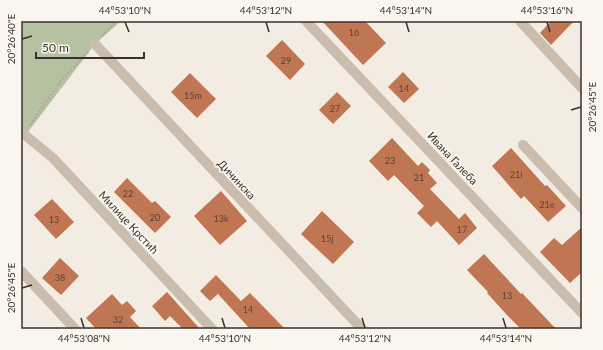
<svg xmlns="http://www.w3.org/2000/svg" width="603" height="350" font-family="Lato,sans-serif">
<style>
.green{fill:#b5c2a2}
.building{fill:#c07553}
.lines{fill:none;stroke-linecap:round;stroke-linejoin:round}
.path{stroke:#b7a798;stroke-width:2.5;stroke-dasharray:2 2;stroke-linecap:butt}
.minor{stroke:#cbbdae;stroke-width:10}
.ticks{fill:none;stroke:#3a312c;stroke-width:1.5}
.labels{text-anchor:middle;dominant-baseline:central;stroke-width:3.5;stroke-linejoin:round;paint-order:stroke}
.number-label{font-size:9px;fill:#5c4236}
.street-label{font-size:11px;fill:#3a312c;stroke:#faf6ef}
.neatline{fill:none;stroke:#3a312c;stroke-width:1.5}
.ticks-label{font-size:10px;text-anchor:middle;fill:#3a312c}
</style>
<rect width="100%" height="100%" fill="#f3ece2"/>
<polygon class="green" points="21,21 121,21 95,44 21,141"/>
<g class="building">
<polygon points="322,21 365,21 386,43 363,65"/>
<polygon points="551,21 574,21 551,45 540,33"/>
<polygon points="282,40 305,64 290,80 266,56"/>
<polygon points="403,72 419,89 404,103 388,87"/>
<polygon points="190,73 216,99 197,118 171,92"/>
<polygon points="337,92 351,106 333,124 319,110"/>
<polygon points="392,138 418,166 422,162 430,170 428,173 437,183 430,189 459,219 465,213 477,228 459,245 437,221 431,227 417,213 424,206 394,175 388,181 369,161"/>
<polygon points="511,148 545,186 547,185 566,206 548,222 524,196 521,199 492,166"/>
<polygon points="127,178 152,203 155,201 171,217 155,233 114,192"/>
<polygon points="221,191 247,221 220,245 194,216"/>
<polygon points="52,199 74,222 56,239 34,215"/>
<polygon points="322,211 354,242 333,264 301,234"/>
<polygon points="582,227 582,272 570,283 540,252 554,238 562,245"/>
<polygon points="484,254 521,294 522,293 556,329 521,329 507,315 487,293 488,292 467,270"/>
<polygon points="60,258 79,276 61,295 42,278"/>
<polygon points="216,275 241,301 250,293 285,329 250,329 218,294 210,301 200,291"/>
<polygon points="167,292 200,329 183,329 170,316 165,321 152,306"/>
<polygon points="112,294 122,305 127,301 136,311 130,317 141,329 96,329 86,318"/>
</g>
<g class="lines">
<g class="path">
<polyline points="102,36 117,21"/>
<polyline points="30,125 60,82 88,52"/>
</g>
<g class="minor">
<polyline points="306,21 582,313"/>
<polyline points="520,21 582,88"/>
<polyline points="95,44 362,329"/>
<polyline points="25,135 53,158 212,329"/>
<polyline points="523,145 582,208"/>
<polyline points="21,271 75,329"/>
</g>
</g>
<path class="ticks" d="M125,22l4,10M266,22l3,10M406,22l3,10M547,22l3,10M22,39l10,-3M571,110l10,-3M22,288l10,-3M81,318l3,10M222,318l3,10M362,318l3,10M503,318l3,10"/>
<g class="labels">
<g class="number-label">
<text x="354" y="32">16</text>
<text x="286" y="60">29</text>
<text x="404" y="88">14</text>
<text x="193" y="95">15m</text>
<text x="335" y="108">27</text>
<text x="390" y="160">23</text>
<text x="516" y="174">21i</text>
<text x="419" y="177">21</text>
<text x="128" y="193">22</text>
<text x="547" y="204">21e</text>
<text x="155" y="217">20</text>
<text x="221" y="218">13k</text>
<text x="54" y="219">13</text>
<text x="462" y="229">17</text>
<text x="327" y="238">15j</text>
<text x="60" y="277">38</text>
<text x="507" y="295">13</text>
<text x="248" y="309">14</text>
<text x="118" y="319">32</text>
</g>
<g class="street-label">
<text transform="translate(453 158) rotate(47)">Ивана Галеба</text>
<text transform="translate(237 179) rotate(47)">Дичинска</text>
<text transform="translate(129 222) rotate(47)">Милице Крстић</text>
</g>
</g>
<rect width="603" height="350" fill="none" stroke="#faf6ef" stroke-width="44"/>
<path d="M36 52v6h108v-6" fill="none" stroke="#3a312c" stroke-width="2"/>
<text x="42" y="52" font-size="12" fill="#3a312c" stroke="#faf6ef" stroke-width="3" paint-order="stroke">50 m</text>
<rect x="22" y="22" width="559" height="306" class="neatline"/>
<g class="ticks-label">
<text x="125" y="14">44°53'10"N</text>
<text x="266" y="14">44°53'12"N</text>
<text x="406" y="14">44°53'14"N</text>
<text x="547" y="14">44°53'16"N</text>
<text transform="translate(11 39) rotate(-90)" y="4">20°26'40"E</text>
<text transform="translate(592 107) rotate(-90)" y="4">20°26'45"E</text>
<text transform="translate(11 288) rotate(-90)" y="4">20°26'45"E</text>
<text x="84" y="342">44°53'08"N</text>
<text x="225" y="342">44°53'10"N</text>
<text x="365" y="342">44°53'12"N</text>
<text x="506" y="342">44°53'14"N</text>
</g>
</svg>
